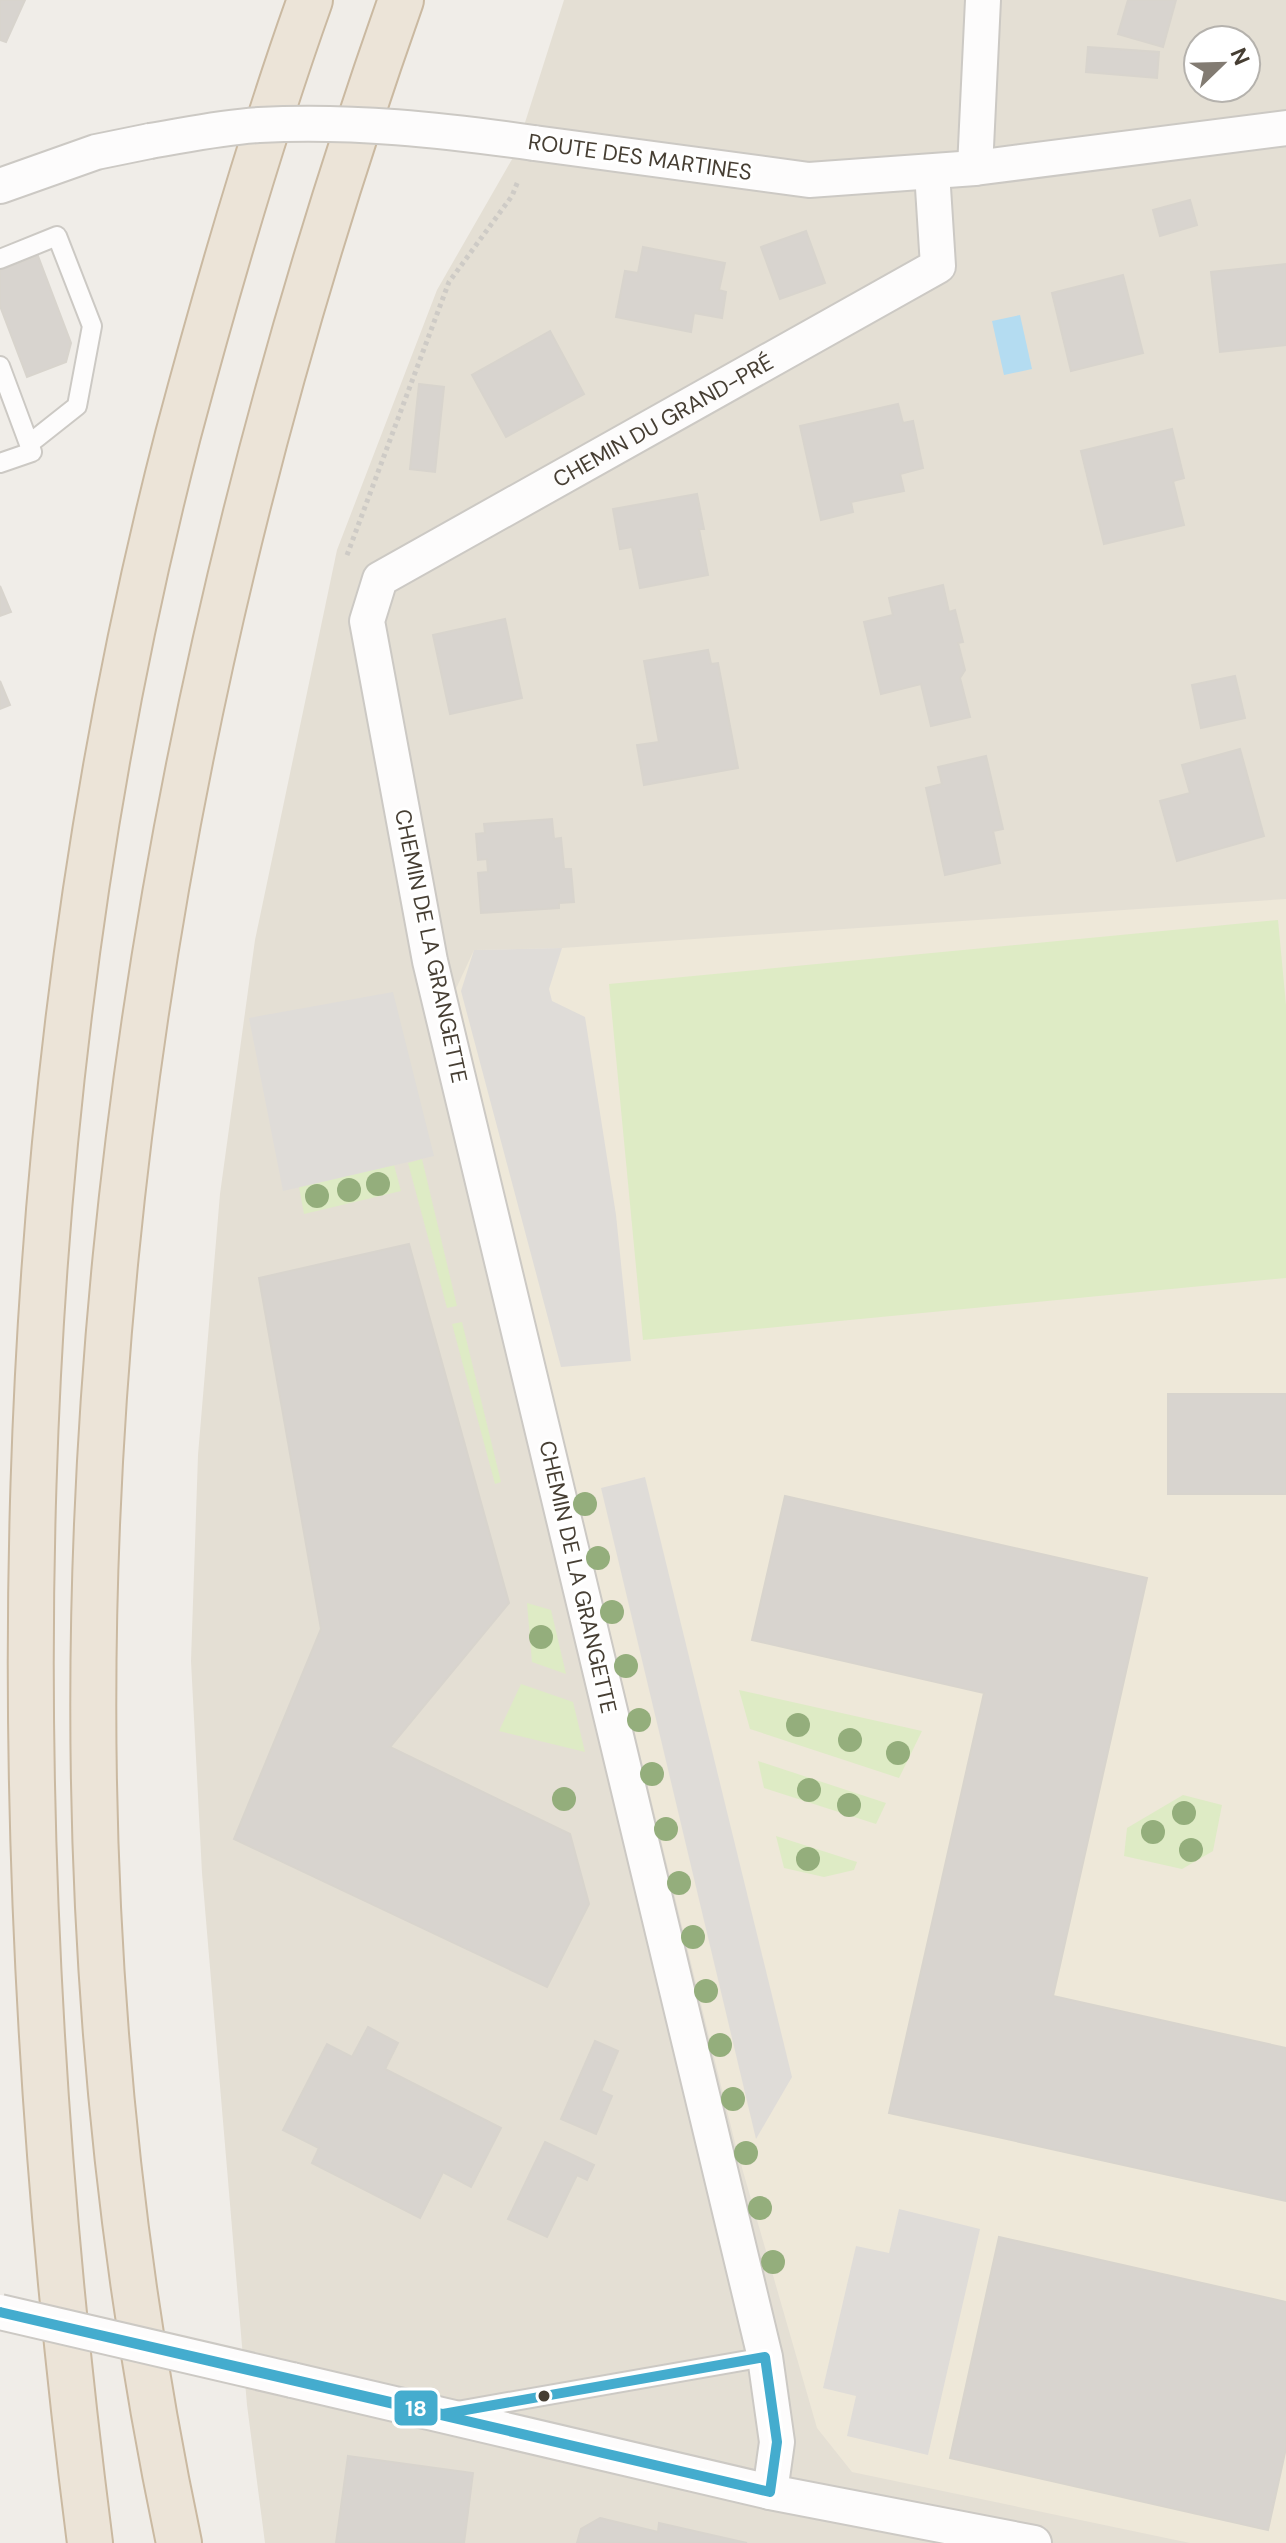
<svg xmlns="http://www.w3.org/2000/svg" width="1286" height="2543" font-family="'DM Sans',sans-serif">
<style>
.residential{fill:#e4dfd4;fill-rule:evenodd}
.education{fill:#eee8d9}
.green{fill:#deebc5}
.parking{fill:#dfdcd8}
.water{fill:#b4dcf1}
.building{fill:#d8d4cf;stroke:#d8d4cd;stroke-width:2}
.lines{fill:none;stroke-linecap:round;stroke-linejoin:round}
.service-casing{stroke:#ccc9c4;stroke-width:22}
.minor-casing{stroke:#ccc9c4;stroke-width:38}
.motorway-casing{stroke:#cab9a1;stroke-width:48}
.path{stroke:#cecbc6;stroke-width:5;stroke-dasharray:4 4;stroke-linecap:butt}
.service{stroke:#fdfcfc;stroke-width:18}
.minor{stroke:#fdfcfc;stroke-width:34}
.motorway{stroke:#ece4d8;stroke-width:44}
.minor-bridge-casing{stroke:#ccc9c4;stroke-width:38;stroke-linecap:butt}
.minor-bridge{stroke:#fdfcfc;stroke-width:34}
.bus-1-casing{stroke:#fff;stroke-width:16}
.bus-1{stroke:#44acce;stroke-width:10}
.tree{fill:#94ae7c}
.bus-dot{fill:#463e33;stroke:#fff;stroke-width:3}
.labels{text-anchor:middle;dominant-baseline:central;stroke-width:6;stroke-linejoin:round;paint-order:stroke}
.street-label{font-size:22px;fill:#463e33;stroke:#fff}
.line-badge{stroke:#fff;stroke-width:3}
.badge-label{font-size:22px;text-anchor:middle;font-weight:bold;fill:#fff}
</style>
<rect width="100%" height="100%" fill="#f0ede8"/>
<path class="residential" d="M564,0h722v2543h-1021l-18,-138 -45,-532 -11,-212 7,-206 22,-261 35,-254 82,-390 100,-260 78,-136zM1198,40h48v48h-48z"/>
<polygon class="education" points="1286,899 1286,2543 1190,2543 852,2472 817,2428 736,2147 454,993 474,950 562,948"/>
<g class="green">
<polygon points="1278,920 1286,1005 1286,1278 643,1340 609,984"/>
<polygon points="422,1159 457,1306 447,1308 408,1163"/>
<polygon points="394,1165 401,1191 304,1214 299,1187"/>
<polygon points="462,1322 501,1482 495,1484 452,1324"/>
<polygon points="527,1603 551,1610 566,1674 532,1662"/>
<polygon points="521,1684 573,1702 585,1752 499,1731"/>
<polygon points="739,1690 922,1731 899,1778 750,1729"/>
<polygon points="758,1761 886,1803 876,1824 764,1788"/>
<polygon points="1183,1795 1222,1805 1213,1851 1182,1869 1124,1856 1127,1828"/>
<polygon points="776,1836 857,1862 854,1870 824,1877 784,1868"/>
</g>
<g class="parking">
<polygon points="562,948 549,989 552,1001 585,1017 616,1215 631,1361 561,1367 461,991 474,950"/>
<polygon points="393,992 434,1156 283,1191 249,1018"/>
<polygon points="645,1477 792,2077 756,2139 601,1488"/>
<polygon points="899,2209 980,2229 928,2455 847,2436 856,2396 823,2388 856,2246 889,2253"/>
</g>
<polygon class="water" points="1020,315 1032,369 1004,375 992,321"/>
<g class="building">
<polygon points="0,0 25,0 6,42 0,40"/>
<polygon points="1128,0 1176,0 1163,47 1118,34"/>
<polygon points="1088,47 1159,52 1157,78 1086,72"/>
<polygon points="1190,200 1197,225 1160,236 1153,210"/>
<polygon points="806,231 825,283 780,299 761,247"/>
<polygon points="643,247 725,263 719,290 726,292 722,318 694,313 691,332 616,317 625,271 638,273"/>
<polygon points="38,256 71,343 66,362 27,377 0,306 0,270"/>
<polygon points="1286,264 1286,345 1220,352 1211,272"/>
<polygon points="1123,275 1143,353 1071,371 1052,293"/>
<polygon points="550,331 584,394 506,437 472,375"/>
<polygon points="419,384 444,387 435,472 410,469"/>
<polygon points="898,404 903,423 913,421 923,468 900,474 904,491 851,502 853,512 821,520 800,426"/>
<polygon points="1172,429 1184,478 1173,481 1184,525 1104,544 1081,451"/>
<polygon points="697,494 704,529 699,529 708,575 640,588 632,547 620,549 613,509"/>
<polygon points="943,585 949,612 955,610 963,642 958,643 965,670 960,678 970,717 931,726 921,684 881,694 864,622 893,615 889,598"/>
<polygon points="0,586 11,612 0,616"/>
<polygon points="505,619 522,698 450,714 433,635"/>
<polygon points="708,650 711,664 718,663 738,768 644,785 637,745 659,742 644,661"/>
<polygon points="1235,676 1245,718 1201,728 1192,685"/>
<polygon points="0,681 10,705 0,709"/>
<polygon points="1240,749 1264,836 1177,861 1160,801 1190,793 1182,765"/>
<polygon points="986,756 1003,829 993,831 1000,863 945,875 926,788 942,784 938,767"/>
<polygon points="552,819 554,839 561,838 564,869 571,869 574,902 559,903 559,908 481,913 478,873 488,872 487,859 478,860 476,834 485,833 484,824"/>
<polygon points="409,1244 509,1603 390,1747 570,1834 589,1904 547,1987 234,1839 321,1629 259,1278"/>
<rect x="1168" y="1394" width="118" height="100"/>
<polygon points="785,1496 1147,1578 1053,1996 1286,2048 1286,2201 889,2113 984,1693 752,1640"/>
<polygon points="368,2027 398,2043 385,2069 501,2128 471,2187 443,2172 420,2218 312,2163 319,2148 283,2130 327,2044 352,2057"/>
<polygon points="595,2041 618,2051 601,2091 612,2096 596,2134 561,2119"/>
<polygon points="545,2142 594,2165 587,2180 577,2175 547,2237 508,2219"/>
<polygon points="999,2237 1286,2302 1286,2448 1268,2530 950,2458"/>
<polygon points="348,2456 473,2473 464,2543 336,2543"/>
<polygon points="600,2518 658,2532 659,2523 747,2543 577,2543 581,2529"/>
</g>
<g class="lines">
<defs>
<g id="service">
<polyline points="0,259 57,236 92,326 77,406 29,444"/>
<polyline points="0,366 32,452 0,463"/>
<polyline points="457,2411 765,2357"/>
</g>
<g id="minor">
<polyline points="534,143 809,180 975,168 1286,128"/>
<polyline points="975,168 983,0"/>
<polyline points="0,186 96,152 150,141"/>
<polyline points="292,2380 770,2492 1034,2543"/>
<path id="s1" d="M770,2492l7,-50 -12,-85 -335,-1396 -63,-340 13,-42 558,-313 -6,-94"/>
</g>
<g id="motorway">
<path d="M90,2543c-90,-700 -90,-1420 88,-2108 39,-146 81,-292 132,-435"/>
<path d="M179,2543c-179,-847 -64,-1733 222,-2543"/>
</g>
</defs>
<use href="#service" class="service-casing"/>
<use href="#minor" class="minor-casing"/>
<use href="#motorway" class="motorway-casing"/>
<polyline class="path" points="347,555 449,282 512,196 518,181"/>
<use href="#service" class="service"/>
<use href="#minor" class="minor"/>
<use href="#motorway" class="motorway"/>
<defs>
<g id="minor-bridge">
<path d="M150,141c36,-6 72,-14 109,-16 92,-5 184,5 275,18"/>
<polyline points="0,2312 292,2380"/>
</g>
</defs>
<use href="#minor-bridge" class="minor-bridge-casing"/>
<use href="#minor-bridge" class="minor-bridge"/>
<defs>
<polygon id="bus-1" points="0,2312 443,2414 765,2357 777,2442 770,2492"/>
</defs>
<use href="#bus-1" class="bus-1-casing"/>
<use href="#bus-1" class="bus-1"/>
</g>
<g class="tree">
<circle cx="378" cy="1184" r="12"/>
<circle cx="349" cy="1190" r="12"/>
<circle cx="317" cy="1196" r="12"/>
<circle cx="585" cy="1504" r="12"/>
<circle cx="598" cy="1558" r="12"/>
<circle cx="612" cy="1612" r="12"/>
<circle cx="541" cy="1637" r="12"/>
<circle cx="626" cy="1666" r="12"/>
<circle cx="639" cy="1720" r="12"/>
<circle cx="798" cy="1725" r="12"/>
<circle cx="850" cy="1740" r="12"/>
<circle cx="898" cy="1753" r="12"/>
<circle cx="652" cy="1774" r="12"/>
<circle cx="809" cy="1790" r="12"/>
<circle cx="564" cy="1799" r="12"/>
<circle cx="849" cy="1805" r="12"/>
<circle cx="1184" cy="1813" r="12"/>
<circle cx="666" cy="1829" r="12"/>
<circle cx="1153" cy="1832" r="12"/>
<circle cx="1191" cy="1850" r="12"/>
<circle cx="808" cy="1859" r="12"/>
<circle cx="679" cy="1883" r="12"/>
<circle cx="693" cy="1937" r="12"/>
<circle cx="706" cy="1991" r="12"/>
<circle cx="720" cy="2045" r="12"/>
<circle cx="733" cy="2099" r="12"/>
<circle cx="746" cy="2153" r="12"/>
<circle cx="760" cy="2208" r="12"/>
<circle cx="773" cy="2262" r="12"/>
</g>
<circle class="bus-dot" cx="544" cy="2396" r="7"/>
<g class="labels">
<g class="street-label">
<text transform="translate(640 157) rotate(8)">ROUTE DES MARTINES</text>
<text stroke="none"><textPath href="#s1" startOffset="2286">CHEMIN DU GRAND-PRÉ</textPath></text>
<text transform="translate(431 946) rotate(78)">CHEMIN DE LA GRANGETTE</text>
<text transform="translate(578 1577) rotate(77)">CHEMIN DE LA GRANGETTE</text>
</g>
</g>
<rect class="line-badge" x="393" y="2389" width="46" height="38" rx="8" fill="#44acce"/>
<g class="badge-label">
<text x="416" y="2416">18</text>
</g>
<g transform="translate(1222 64) rotate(67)"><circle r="38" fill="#ffffff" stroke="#b5b2ad" stroke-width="2"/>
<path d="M0-6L14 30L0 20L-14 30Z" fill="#827b72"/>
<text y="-12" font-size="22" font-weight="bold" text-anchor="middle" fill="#463e33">N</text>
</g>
</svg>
